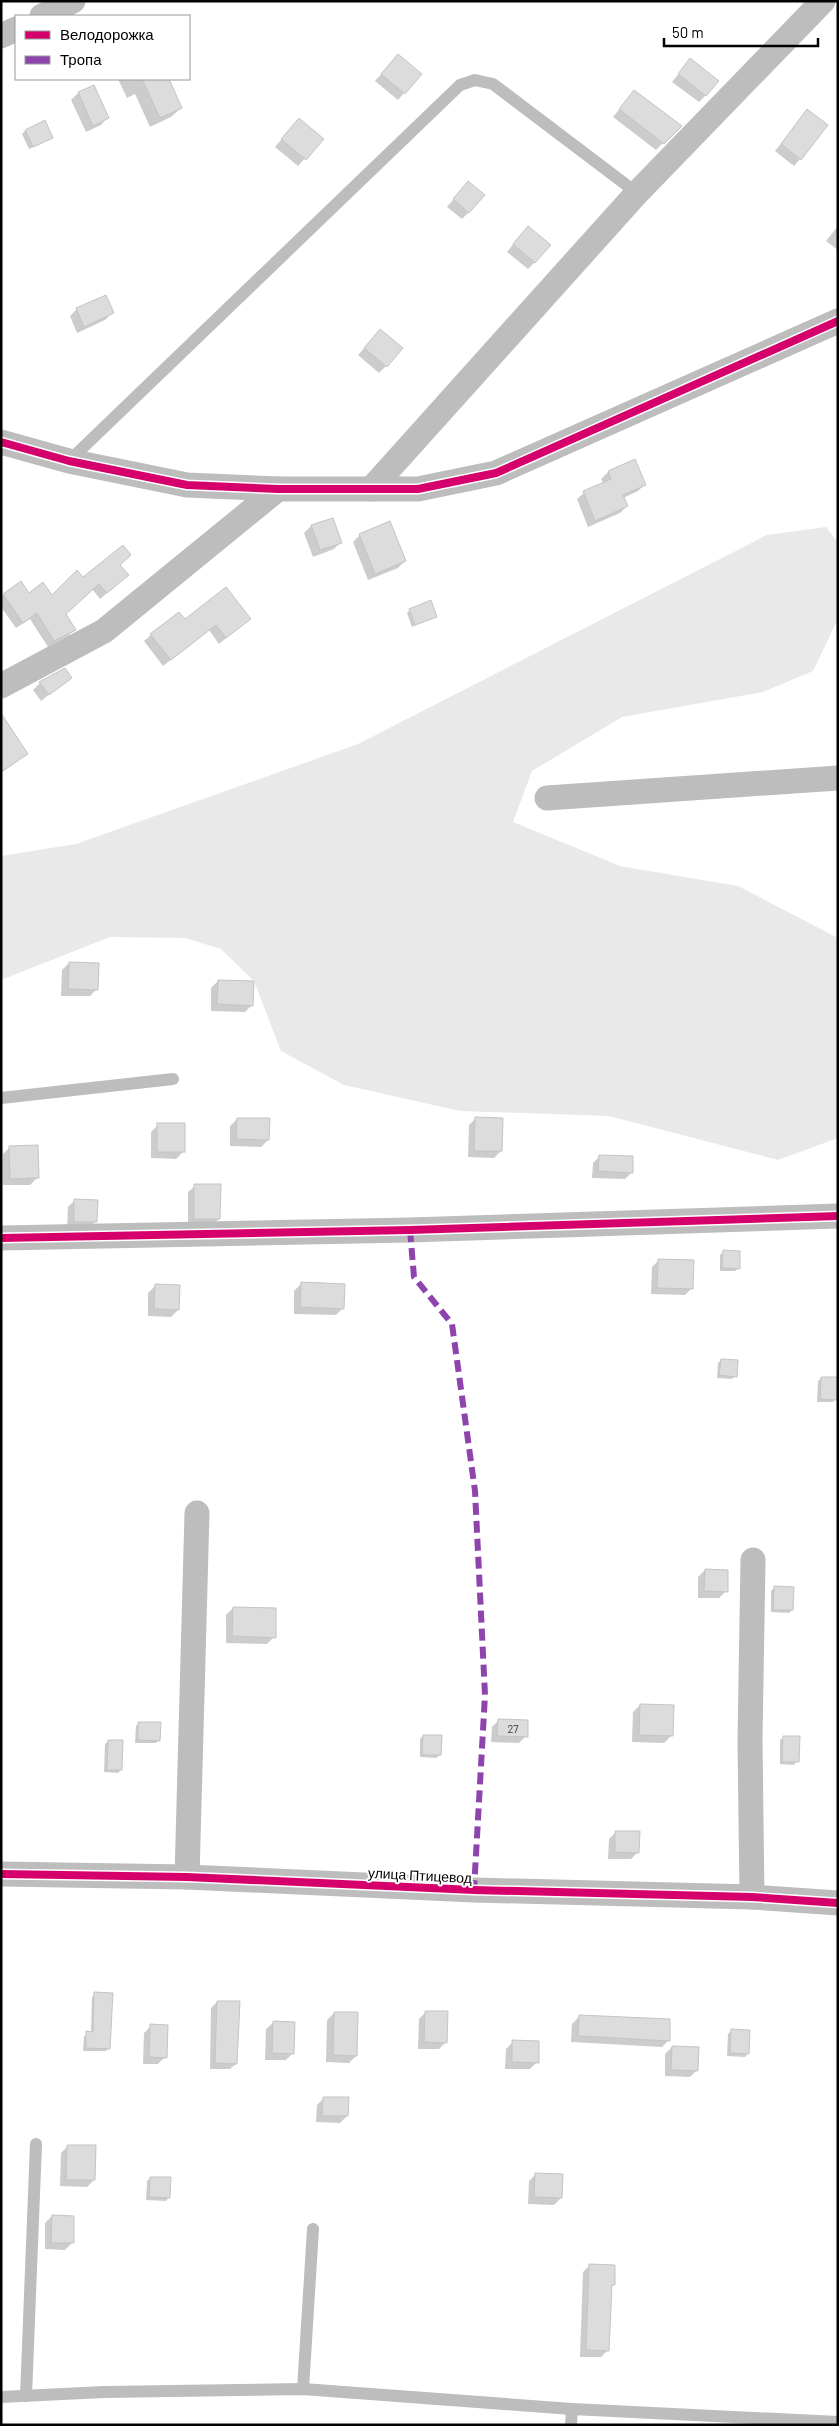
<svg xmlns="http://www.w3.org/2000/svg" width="839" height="2426" font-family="Barlow,sans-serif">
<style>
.green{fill:#e9e9e9}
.shadow{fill:#0003}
.building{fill:#dcdcdc;stroke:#c4c4c4}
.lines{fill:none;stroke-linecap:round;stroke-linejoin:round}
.service{stroke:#bdbdbd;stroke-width:12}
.minor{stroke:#bdbdbd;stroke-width:25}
.quiet{stroke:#8e44ad;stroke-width:6;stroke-dasharray:12 6;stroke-linecap:butt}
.cycleway-casing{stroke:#fff;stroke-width:11}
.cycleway{stroke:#d6006c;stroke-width:8}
.labels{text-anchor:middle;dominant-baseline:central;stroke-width:4;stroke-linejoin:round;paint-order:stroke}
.number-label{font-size:11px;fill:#373737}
.street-label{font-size:14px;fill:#000;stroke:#fff}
</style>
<rect width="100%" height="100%" fill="#fff"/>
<polygon class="green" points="826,527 838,542 838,619 813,671 763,692 622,717 532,771 513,822 620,866 738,886 838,938 838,1138 778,1160 609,1116 460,1111 344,1085 281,1051 254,981 221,949 185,938 110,937 1,980 1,856 76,844 358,744 767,535"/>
<g class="shadow">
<polygon points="690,60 705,96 699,102 672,82"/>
<polygon points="391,63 404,93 398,100 375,81"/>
<polygon points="118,79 169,79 181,108 171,117 150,127 135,94 127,98"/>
<polygon points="93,87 107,118 101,125 86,132 71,100 78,93"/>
<polygon points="634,91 680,126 656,150 613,117"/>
<polygon points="807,111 800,159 794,166 775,151"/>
<polygon points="299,119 322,139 298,166 275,147"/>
<polygon points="25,131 52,138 29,149 22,134"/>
<polygon points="462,189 469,212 462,219 447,207"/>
<polygon points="838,226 838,250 826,241"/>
<polygon points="521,234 535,262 528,269 507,252"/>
<polygon points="77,309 112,313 105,320 77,333 70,316"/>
<polygon points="374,337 386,366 379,373 358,355"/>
<polygon points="634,460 645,484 638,491 623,498 627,506 620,513 588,527 577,499 584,493 604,484 601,479 608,472"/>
<polygon points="332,519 341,542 334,549 313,557 304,533 311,526"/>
<polygon points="360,535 405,561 398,568 368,580 353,542"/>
<polygon points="119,565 121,581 100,599 92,589 65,615 74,630 68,636 48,647 30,619 16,628 1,607 1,597 20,583 28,595 52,596 83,578"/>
<polygon points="410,610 436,616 412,627 407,613"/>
<polygon points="184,621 242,625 219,644 209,630 163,666 144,641 151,635"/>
<polygon points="70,678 41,701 33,690 40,683"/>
<polygon points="1,735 27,754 1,773"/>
<polygon points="69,963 97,989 90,996 61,996 62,970"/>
<polygon points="218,981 252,1005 245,1012 211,1011 211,988"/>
<polygon points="476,1118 501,1151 494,1158 468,1157 469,1125"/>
<polygon points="237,1119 268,1140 261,1147 230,1146 230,1126"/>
<polygon points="158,1125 183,1152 176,1159 151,1158 151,1132"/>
<polygon points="10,1147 37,1178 30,1185 3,1185 3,1154"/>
<polygon points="600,1156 632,1172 625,1179 592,1178 593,1163"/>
<polygon points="195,1186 219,1219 212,1226 188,1226 188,1192"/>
<polygon points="75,1200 96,1221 89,1228 67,1229 68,1207"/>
<polygon points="723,1252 739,1268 735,1271 720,1271 720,1255"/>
<polygon points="659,1260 692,1288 685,1295 651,1294 652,1267"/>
<polygon points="301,1284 343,1308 336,1315 294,1314 294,1291"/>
<polygon points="155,1286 178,1310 171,1317 148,1316 148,1293"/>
<polygon points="721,1360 735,1376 732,1379 717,1378 718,1363"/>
<polygon points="821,1378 836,1399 833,1402 817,1402 818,1381"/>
<polygon points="705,1570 726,1591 719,1598 698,1598 698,1577"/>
<polygon points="774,1588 792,1610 789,1613 771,1612 771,1591"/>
<polygon points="233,1608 274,1637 267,1644 226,1643 226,1615"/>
<polygon points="640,1705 671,1736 664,1743 632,1742 633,1712"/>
<polygon points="499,1720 526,1736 519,1743 491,1742 492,1727"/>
<polygon points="139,1723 159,1740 156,1743 135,1743 136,1726"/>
<polygon points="423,1736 440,1755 436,1758 420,1757 420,1739"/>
<polygon points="784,1737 797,1761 794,1765 780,1764 780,1740"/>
<polygon points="108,1741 121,1770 118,1773 104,1772 105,1744"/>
<polygon points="616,1832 638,1852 631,1859 608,1859 609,1839"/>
<polygon points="95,1994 109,2048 106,2051 83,2051 84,2036 91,2033 92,1997"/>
<polygon points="217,2002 236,2064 230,2069 210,2069 211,2008"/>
<polygon points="426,2012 446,2042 439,2049 418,2049 419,2019"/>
<polygon points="334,2013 356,2056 349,2063 326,2062 327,2020"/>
<polygon points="579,2017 669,2040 662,2047 571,2042 572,2024"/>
<polygon points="273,2023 293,2053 286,2060 265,2060 266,2029"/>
<polygon points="151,2026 165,2057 158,2064 143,2064 144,2033"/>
<polygon points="731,2031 748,2053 745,2057 727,2056 728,2034"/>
<polygon points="513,2042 537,2062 530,2069 505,2069 506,2049"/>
<polygon points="672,2047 697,2070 690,2077 665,2076 665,2054"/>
<polygon points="324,2098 347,2116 340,2123 316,2122 317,2105"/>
<polygon points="68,2146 94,2180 87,2187 60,2186 61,2153"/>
<polygon points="536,2174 561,2198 554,2205 528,2204 529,2181"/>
<polygon points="150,2178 169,2197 166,2201 146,2200 147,2181"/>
<polygon points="52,2216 72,2243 65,2250 45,2249 45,2223"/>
<polygon points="590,2265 613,2285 610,2288 608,2350 601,2357 580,2357 583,2272"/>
</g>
<g class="building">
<polygon points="398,54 422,74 405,94 381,74"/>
<polygon points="690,58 719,81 706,96 678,74"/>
<polygon points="142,79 169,79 182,108 160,118"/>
<polygon points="94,85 109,118 93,126 78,92"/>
<polygon points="634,90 682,126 664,144 619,109"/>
<polygon points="807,109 828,125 801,160 781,144"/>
<polygon points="299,118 324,139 306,160 281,139"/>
<polygon points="45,120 53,138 33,147 25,130"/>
<polygon points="468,181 485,195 469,213 453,199"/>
<polygon points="528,226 551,245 535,263 513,244"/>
<polygon points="106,295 114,313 84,327 76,308"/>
<polygon points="380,329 403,348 387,367 364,348"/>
<polygon points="635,459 646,485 623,495 628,506 595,521 583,491 611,479 608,471"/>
<polygon points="333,518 342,543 320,550 311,525"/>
<polygon points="390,521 406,561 375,574 359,534"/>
<polygon points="123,545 131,555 120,565 129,575 107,593 99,584 66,614 76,630 54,641 37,613 23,623 3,594 21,581 29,593 43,582 52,595 77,570 83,577"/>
<polygon points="226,587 251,619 226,638 216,625 171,660 150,634 179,612 185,619"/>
<polygon points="431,600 437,617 415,625 409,609"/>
<polygon points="65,668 72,678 49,695 39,682"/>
<polygon points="1,713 28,754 1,772"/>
<polygon points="69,962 99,963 98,990 68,989"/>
<polygon points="218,980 254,981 253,1006 217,1004"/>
<polygon points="475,1117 503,1118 502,1151 474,1151"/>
<polygon points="237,1118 270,1118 269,1140 236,1139"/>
<rect x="157" y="1123" width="28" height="29"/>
<polygon points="38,1145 39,1178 10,1179 9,1146"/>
<polygon points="599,1155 633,1156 633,1173 598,1171"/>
<polygon points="194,1184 221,1184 220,1219 194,1219"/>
<polygon points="74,1199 98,1200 97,1222 74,1222"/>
<polygon points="723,1250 740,1251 740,1269 722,1268"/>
<polygon points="658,1259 694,1260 693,1289 657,1288"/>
<polygon points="301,1282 345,1284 344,1309 300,1307"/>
<polygon points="155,1284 180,1285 179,1310 154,1309"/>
<polygon points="721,1359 738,1360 737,1377 719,1375"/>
<polygon points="821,1377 838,1377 837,1400 820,1399"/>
<polygon points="705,1569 728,1570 728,1592 704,1591"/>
<polygon points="774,1586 794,1587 793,1610 773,1610"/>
<polygon points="233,1607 276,1608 276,1638 232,1636"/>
<polygon points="640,1704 674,1705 673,1736 639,1735"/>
<polygon points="498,1719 528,1720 528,1737 497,1736"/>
<polygon points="138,1722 161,1722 160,1741 138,1740"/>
<polygon points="423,1735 442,1735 441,1755 422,1755"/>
<polygon points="783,1736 800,1736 799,1762 782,1762"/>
<polygon points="108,1740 123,1740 122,1770 107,1770"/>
<polygon points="615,1831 640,1831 639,1853 615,1852"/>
<polygon points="94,1992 113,1993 110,2049 86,2048 86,2031 93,2032"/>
<polygon points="217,2001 240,2001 237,2064 215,2063"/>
<polygon points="425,2011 448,2011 447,2043 424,2042"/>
<polygon points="334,2012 358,2012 357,2056 333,2055"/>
<polygon points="579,2015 670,2019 670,2041 578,2036"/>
<polygon points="273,2021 295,2022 294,2054 272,2053"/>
<polygon points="150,2024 168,2025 167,2058 149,2057"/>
<polygon points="731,2029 750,2030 749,2054 730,2053"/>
<polygon points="512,2040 539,2041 539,2063 512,2062"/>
<polygon points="672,2046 699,2047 698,2071 671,2070"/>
<polygon points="323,2097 349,2097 348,2116 322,2116"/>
<polygon points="67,2145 96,2145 95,2180 66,2180"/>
<polygon points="535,2173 563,2174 562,2198 534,2197"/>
<polygon points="150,2177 171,2177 170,2198 149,2197"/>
<polygon points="52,2215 74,2216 74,2243 51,2243"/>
<polygon points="589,2264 615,2265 615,2285 612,2285 609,2351 586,2350"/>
</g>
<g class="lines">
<g class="service">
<polyline points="69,461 460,85 475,80 493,84 637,193"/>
<polyline points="1,1098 173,1079"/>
<polyline points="303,2389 313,2229"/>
<polyline points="26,2396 36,2144"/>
<polyline points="1,2397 104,2392 303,2389 572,2409 838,2422"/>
<polyline points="571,2425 572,2409"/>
</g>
<g class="minor">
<polyline points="42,16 73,1"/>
<polyline points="1,36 16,29"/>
<polyline points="1,442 69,461 187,485 278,489 418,489 496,473 838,321"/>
<polyline points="371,489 637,193 823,1"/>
<polyline points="1,686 104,631 278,489"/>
<polyline points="547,798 838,778"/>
<polyline points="1,1238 410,1230 838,1216"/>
<polyline points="1,1874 187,1877 474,1890 752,1897 838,1903"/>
<polyline points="187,1877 197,1513"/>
<polyline points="752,1897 750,1740 753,1560"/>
</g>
<polyline class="quiet" points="410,1230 414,1277 452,1324 475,1491 485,1695 474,1890"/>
<defs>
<g id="cycleway">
<polyline points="1,442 69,461 187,485 278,489 418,489 496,473 838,321"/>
<polyline points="1,1238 410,1230 838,1216"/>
<polyline points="1,1874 187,1877 474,1890 752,1897 838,1903"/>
</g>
</defs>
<use href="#cycleway" class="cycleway-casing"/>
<use href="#cycleway" class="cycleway"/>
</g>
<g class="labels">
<g class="number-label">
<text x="513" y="1728">27</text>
</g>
<g class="street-label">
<text transform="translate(420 1875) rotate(3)">улица Птицевод</text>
</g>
</g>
<rect width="839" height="2426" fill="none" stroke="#000000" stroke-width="5"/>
<rect x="15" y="15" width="175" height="65" fill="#ffffff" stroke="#999999"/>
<rect x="25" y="31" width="25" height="8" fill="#d6006c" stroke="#999999"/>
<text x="60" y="40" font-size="15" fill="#000000">Велодорожка</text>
<rect x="25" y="56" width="25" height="8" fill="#8e44ad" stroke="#999999"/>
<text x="60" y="65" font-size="15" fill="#000000">Тропа</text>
<path d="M664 38v8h154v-8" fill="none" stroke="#000000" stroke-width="2.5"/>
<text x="672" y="38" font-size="15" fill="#000000" stroke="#ffffff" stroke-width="4" paint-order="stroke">50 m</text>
</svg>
